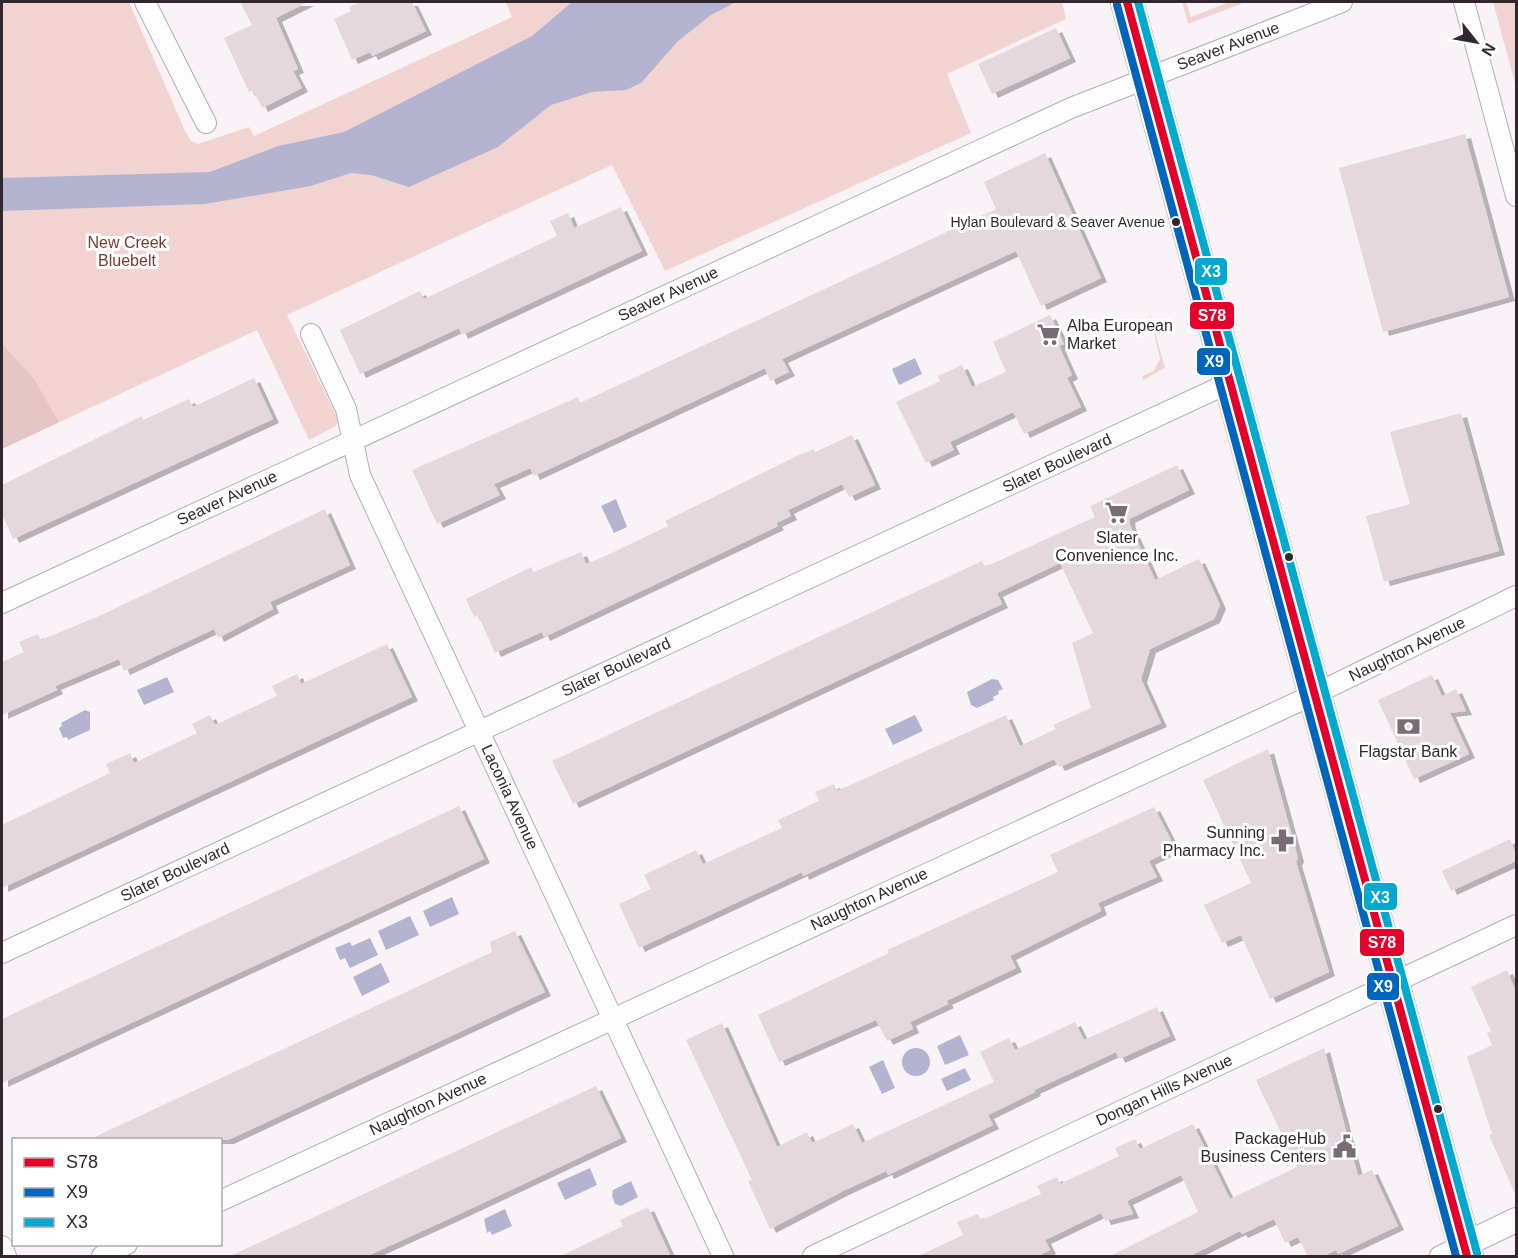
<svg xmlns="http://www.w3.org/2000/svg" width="1518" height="1258" font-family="Arial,sans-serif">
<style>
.green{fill:#f1d4d2}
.forest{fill:#e4c7c4}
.water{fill:#b4b4d0}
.building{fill:#e4d8dc;filter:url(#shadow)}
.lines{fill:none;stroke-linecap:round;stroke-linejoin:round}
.minor-casing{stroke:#b5adb3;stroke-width:22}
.tertiary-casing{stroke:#b5adb3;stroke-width:26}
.primary-casing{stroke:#b5adb3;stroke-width:34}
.minor{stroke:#fefdfe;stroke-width:20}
.tertiary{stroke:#fefdfe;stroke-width:24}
.primary{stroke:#fefdfe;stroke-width:32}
.bus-1-casing{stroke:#fff;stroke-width:12}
.bus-2-casing{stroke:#fff;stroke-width:12}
.bus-3-casing{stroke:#fff;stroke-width:12}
.bus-1{stroke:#e4002b;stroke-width:8}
.bus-2{stroke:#0065bd;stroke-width:8}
.bus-3{stroke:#00a9ce;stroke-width:8}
.bus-dot{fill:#32262f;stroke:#fff;stroke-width:2}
.labels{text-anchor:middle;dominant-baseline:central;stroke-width:6;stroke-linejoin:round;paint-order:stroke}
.bus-label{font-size:14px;fill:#32262f;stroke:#fff;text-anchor:end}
.street-label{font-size:16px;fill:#32262f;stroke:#fff}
.park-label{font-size:16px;fill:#773a32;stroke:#fff}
.poi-label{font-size:16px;fill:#32262f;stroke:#fff}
.line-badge{stroke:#fff;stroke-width:2}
.badge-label{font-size:16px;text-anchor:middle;font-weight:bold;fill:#fff}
</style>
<defs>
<filter id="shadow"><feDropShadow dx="6" dy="4" stdDeviation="0" flood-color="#0004"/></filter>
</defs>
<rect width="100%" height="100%" fill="#f9f2f7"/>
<g class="green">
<polygon points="2,2 129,2 185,131 191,141 198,144 249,127 254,136 512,17 506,3 509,2 1062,2 1066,19 947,74 971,133 665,271 612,165 287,315 338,419 336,426 309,440 257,330 2,449"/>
<polygon points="1182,2 1186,2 1191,17 1229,2 1246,2 1188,24"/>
<polygon points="1493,2 1516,2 1516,87"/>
<polygon points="1148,306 1165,368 1143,380 1142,376 1154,371 1160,359"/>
</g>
<polygon class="forest" points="2,344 34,379 59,422 2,449"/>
<g class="water">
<polygon points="572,2 736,2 711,15 678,41 641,83 626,90 592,92 551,105 498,147 409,187 371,175 351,173 311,186 205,204 2,211 2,178 210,172 278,146 344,132 532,36"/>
<polygon points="915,358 922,374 899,385 892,369"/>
<polygon points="616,499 627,527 614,533 601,506"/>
<polygon points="167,677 174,692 144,705 137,690"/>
<polygon points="992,679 998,680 1003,689 998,691 999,694 993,697 994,700 977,708 971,705 967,692"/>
<polygon points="85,710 90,712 90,730 68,740 67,737 63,738 59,728 62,726 61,723"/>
<polygon points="915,715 923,731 893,745 885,729"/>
<polygon points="452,897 459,914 430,927 423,911"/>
<polygon points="410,916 419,935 386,950 378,931"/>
<polygon points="370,938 378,955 350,968 345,958 340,960 335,948 350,942 352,946"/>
<polygon points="381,963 390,982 362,996 353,977"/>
<polygon points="960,1035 969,1055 945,1065 937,1046"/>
<circle cx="916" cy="1062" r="14"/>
<polygon points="883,1060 895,1088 882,1094 869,1067"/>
<polygon points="965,1068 971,1080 947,1091 941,1079"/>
<polygon points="590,1168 597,1185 565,1200 557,1183"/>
<polygon points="631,1181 638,1197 621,1206 615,1204 612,1196 613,1190"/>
<polygon points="505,1209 512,1226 492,1235 490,1231 487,1233 484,1219"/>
</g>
<g class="building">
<polygon points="240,2 308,2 276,18 298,69 293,71 302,88 262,108 253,90 249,92 224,38 252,25"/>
<polygon points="361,2 412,2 426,31 372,56 370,52 352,60 334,19 351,11 349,7"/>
<polygon points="1056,28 1070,58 992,94 978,64"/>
<polygon points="1465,134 1509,297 1383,332 1339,168"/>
<polygon points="1045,153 1101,278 1041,306 1016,251 782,359 789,372 770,381 765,368 534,476 530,468 494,484 500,495 437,524 412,470 578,397 580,403 996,209 984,182"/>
<polygon points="621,207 642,251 462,335 459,328 360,374 340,330 420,291 424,299 557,236 550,221 568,213 574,228"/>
<polygon points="1050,315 1064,344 1059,346 1072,375 1067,378 1081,407 1024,434 1013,412 950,442 954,450 926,463 896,402 940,381 938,376 962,365 972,387 1006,372 993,342"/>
<polygon points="254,378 273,419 13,539 2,514 2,485 142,416 143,420 189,399 193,407"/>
<polygon points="1461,413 1499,551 1384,582 1366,516 1410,504 1390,432"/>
<polygon points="852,435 875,485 849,497 842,484 788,510 791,516 776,523 778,526 544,637 542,632 495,653 478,615 474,617 466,599 531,567 534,572 581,552 586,564 603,557 668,526 665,521 797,456 814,449 815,452"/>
<polygon points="1177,465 1189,490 1129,519 1130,525 1155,580 1199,559 1220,605 1214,619 1150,649 1141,679 1161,723 1059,767 1054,759 803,876 802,872 639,948 619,904 651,889 644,875 696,850 703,864 782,828 778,820 819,801 815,792 834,784 837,791 1006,715 1020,746 1056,729 1053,725 1091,708 1072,643 1093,633 1060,563 997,593 1002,604 573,804 552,761 982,561 985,567 1095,517 1090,506"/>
<polygon points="325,509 350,565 270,602 273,609 218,638 214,629 124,671 119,659 55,686 57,690 2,715 2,662 24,652 19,642 38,634 41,640 99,616"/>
<polygon points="387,644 412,697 2,888 2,825 110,773 106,764 130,753 134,763 197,733 192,724 210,715 215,725 277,696 272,686 297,674 301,684"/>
<polygon points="1432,675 1442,696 1456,689 1466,711 1450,713 1469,754 1414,779 1378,700"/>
<polygon points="1268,749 1298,858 1296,862 1329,972 1270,999 1241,935 1222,943 1204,905 1251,883 1203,780"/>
<polygon points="459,806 484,859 2,1083 2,1019"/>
<polygon points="1154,807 1171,840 1161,845 1165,853 1149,861 1157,877 1098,903 1101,911 1010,956 1016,968 946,1001 948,1004 910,1022 913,1029 887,1041 876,1020 779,1062 758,1015 889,953 887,950 1058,872 1050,855"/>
<polygon points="1510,839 1516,854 1516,861 1451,891 1442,871"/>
<polygon points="515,931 545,992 228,1140 88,1140 492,952 490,942"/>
<polygon points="1507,970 1516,992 1516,1196 1489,1135 1492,1134 1467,1057 1492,1045 1487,1033 1491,1031 1471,987"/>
<polygon points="1157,1007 1170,1036 1119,1059 1116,1052 1034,1090 1035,1092 988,1115 993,1125 888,1175 886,1171 843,1191 770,1229 748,1181 752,1180 686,1040 722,1023 777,1147 807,1132 812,1143 853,1124 862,1143 994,1082 980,1052 1009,1038 1015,1050 1075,1022 1084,1040"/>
<polygon points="1324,1048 1358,1176 1372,1170 1398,1226 1338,1254 1336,1250 1322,1257 1308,1257 1298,1237 1285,1243 1274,1219 1242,1234 1240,1231 1188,1257 1108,1257 1198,1212 1181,1175 1127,1201 1133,1214 1105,1221 1101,1213 1045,1240 1050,1250 1036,1257 916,1257 963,1235 957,1222 978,1214 981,1220 1041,1194 1037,1186 1057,1177 1060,1184 1119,1156 1115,1148 1135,1139 1140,1149 1193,1124 1230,1199 1297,1167 1256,1080"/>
<polygon points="596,1086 621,1138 455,1216 365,1257 228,1257"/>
<polygon points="648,1207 671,1257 559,1257 623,1226 620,1220"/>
</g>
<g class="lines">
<defs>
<g id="minor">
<polyline points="145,2 206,123"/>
<polyline points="1464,2 1516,196"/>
<polyline points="311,334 346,409 360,475 723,1256"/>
<polyline points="2,603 1071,108 1342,2"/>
<polyline points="2,953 1231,382"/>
<polyline points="220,1201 1315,694 1516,596"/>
<polyline points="2,1246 6,1256"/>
<polyline points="102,1256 127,1244"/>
<polyline points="813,1256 1516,925"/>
<polyline points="1440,1256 1464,1245"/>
</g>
<polyline id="tertiary" points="1464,1245 1516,1220"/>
<polyline id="primary" points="1127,2 1467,1256"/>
</defs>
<use href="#minor" class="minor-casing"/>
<use href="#tertiary" class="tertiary-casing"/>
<use href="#primary" class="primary-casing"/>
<use href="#minor" class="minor"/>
<use href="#tertiary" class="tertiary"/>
<use href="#primary" class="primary"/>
<defs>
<polyline id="bus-1" points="1127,2 1467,1256"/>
<polyline id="bus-2" points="1117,5 1456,1256"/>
<polyline id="bus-3" points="1138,2 1477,1253"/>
</defs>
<use href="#bus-1" class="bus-1-casing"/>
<use href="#bus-2" class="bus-2-casing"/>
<use href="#bus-3" class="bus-3-casing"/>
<use href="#bus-1" class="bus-1"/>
<use href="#bus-2" class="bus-2"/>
<use href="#bus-3" class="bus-3"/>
</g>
<defs>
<symbol id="supermarket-bare" viewBox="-9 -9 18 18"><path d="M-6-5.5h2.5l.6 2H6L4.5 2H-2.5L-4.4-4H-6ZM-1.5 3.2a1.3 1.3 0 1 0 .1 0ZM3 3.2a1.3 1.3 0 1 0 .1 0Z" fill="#786d75" stroke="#fff" stroke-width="2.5" paint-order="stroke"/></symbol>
<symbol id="bank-bare" viewBox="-9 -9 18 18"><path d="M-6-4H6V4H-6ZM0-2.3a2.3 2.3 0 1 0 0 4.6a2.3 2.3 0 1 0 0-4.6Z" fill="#786d75" stroke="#fff" stroke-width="2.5" paint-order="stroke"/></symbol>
<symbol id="pharmacy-bare" viewBox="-9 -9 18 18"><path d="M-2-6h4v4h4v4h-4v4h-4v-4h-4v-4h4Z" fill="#786d75" stroke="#fff" stroke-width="2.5" paint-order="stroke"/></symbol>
<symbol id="civic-bare" viewBox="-9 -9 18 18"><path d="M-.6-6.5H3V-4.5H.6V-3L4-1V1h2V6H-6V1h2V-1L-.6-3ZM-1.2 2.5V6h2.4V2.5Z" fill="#786d75" stroke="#fff" stroke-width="2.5" paint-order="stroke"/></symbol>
</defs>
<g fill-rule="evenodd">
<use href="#supermarket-bare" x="1032" y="318" width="33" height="33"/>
<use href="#supermarket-bare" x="1100" y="496" width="33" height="33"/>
<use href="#bank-bare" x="1392" y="710" width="33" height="33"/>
<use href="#pharmacy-bare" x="1266" y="824" width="33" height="33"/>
<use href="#civic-bare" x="1328" y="1130" width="33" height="33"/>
</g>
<g class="bus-dot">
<circle cx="1176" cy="222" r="5"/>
<circle cx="1289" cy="557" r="5"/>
<circle cx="1438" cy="1109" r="5"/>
</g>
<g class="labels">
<g class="bus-label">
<text x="1165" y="222">Hylan Boulevard &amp; Seaver Avenue</text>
</g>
<g class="street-label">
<text transform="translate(1228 46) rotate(-21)">Seaver Avenue</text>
<text transform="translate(668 294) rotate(-25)">Seaver Avenue</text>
<text transform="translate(1057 463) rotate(-25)">Slater Boulevard</text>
<text transform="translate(227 498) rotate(-25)">Seaver Avenue</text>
<text transform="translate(1407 649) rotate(-26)">Naughton Avenue</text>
<text transform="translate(616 667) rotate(-25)">Slater Boulevard</text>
<text transform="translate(510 797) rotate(65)">Laconia Avenue</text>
<text transform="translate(175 872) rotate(-25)">Slater Boulevard</text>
<text transform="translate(869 899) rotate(-25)">Naughton Avenue</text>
<text transform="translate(1164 1090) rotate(-25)">Dongan Hills Avenue</text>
<text transform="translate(428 1104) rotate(-25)">Naughton Avenue</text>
</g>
<g class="park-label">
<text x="127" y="242">New Creek<tspan x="127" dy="18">Bluebelt</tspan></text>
</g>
<g class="poi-label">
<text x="1067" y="325" text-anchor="start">Alba European<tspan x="1067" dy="18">Market</tspan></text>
<text x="1117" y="537">Slater<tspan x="1117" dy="18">Convenience Inc.</tspan></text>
<text x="1408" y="751">Flagstar Bank</text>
<text x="1265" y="832" text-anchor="end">Sunning<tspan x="1265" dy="18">Pharmacy Inc.</tspan></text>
<text x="1326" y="1138" text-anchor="end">PackageHub<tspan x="1326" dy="18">Business Centers</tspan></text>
</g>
</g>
<g class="line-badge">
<rect x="1194" y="257" width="34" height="29" rx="6" fill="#00a9ce"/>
<rect x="1189" y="301" width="46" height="29" rx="6" fill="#e4002b"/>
<rect x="1196" y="347" width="35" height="29" rx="6" fill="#0065bd"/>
<rect x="1363" y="882" width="35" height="29" rx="6" fill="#00a9ce"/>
<rect x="1359" y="928" width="46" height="29" rx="6" fill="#e4002b"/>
<rect x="1366" y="972" width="34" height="29" rx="6" fill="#0065bd"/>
</g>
<g class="badge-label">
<text x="1211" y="277">X3</text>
<text x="1212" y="321">S78</text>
<text x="1214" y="367">X9</text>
<text x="1380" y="903">X3</text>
<text x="1382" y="948">S78</text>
<text x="1383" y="992">X9</text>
</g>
<rect width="1518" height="1258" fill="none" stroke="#32262f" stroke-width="6"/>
<rect x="12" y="1138" width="210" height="108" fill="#ffffff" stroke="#ada8ac" stroke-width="1.5"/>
<rect x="24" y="1158" width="30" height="9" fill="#e4002b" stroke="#ada8ac" stroke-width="1.5"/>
<text x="66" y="1168" font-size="18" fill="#32262f">S78</text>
<rect x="24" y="1188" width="30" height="9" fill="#0065bd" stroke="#ada8ac" stroke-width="1.5"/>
<text x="66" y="1198" font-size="18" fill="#32262f">X9</text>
<rect x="24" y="1218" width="30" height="9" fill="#00a9ce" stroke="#ada8ac" stroke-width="1.5"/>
<text x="66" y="1228" font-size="18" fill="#32262f">X3</text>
<g transform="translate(1476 42) rotate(121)" stroke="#ffffff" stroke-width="4.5" paint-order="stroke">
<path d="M0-4.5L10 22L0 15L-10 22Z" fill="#32262f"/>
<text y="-9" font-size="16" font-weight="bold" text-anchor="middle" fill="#32262f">N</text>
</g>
</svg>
